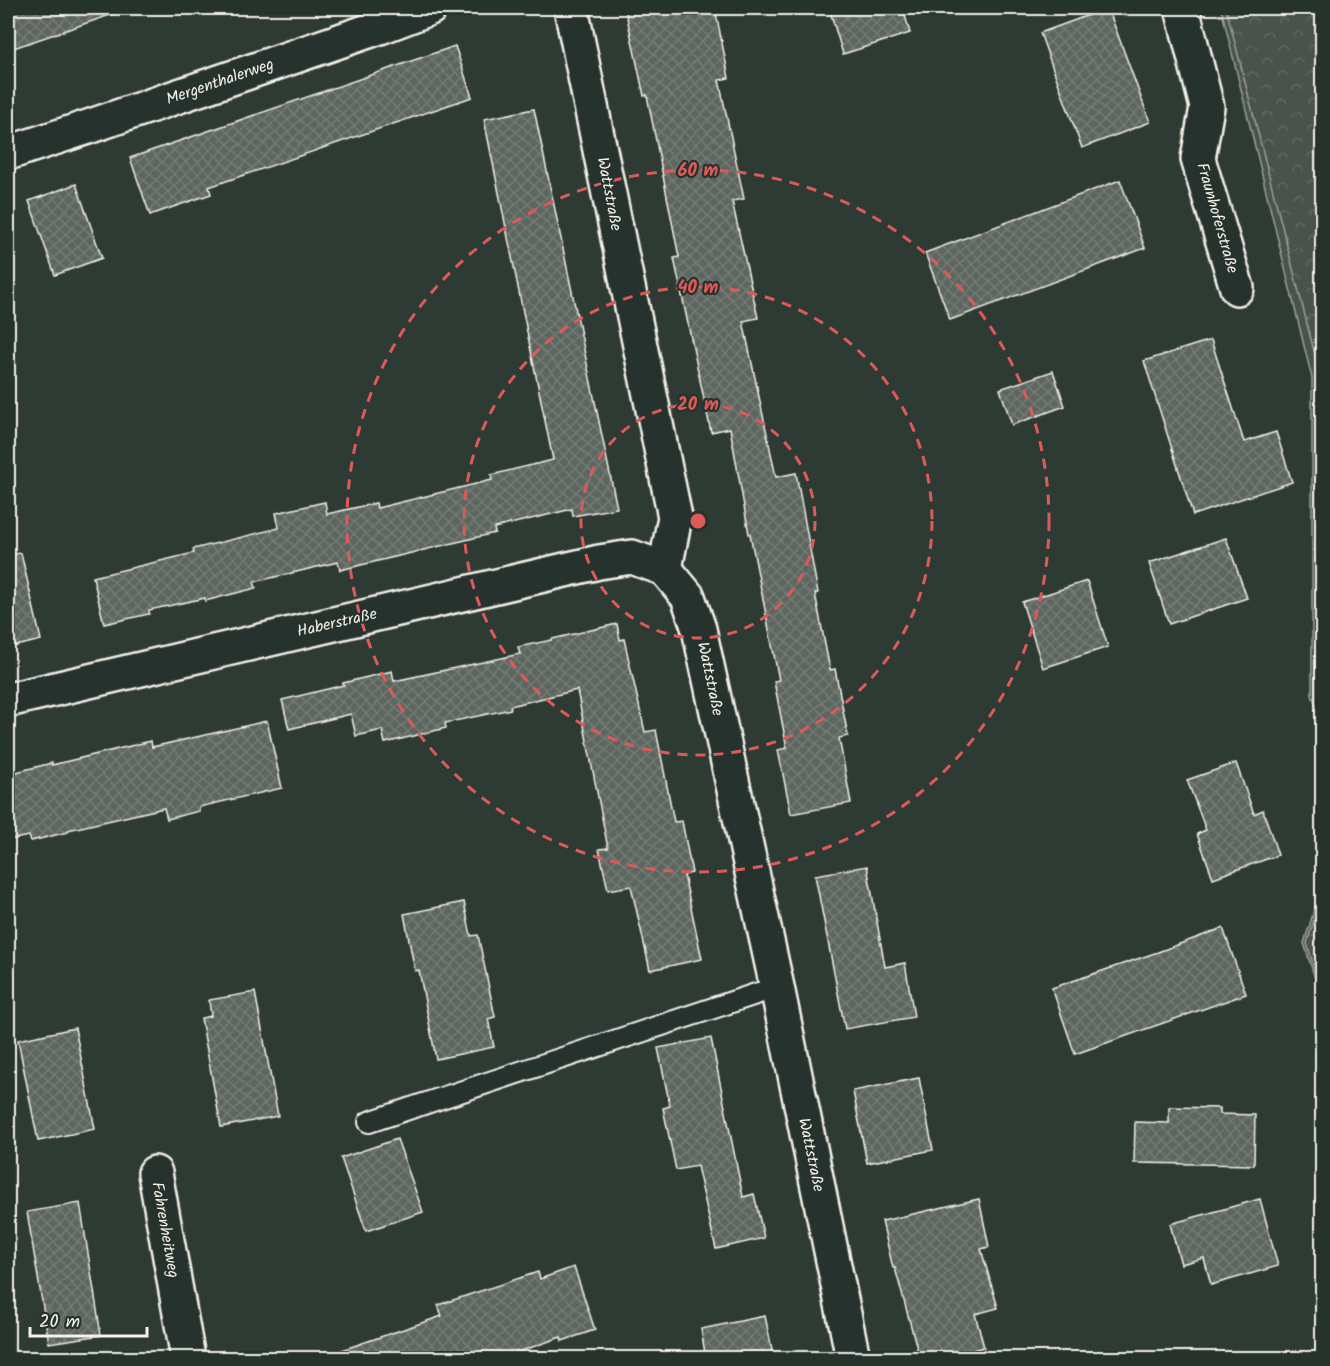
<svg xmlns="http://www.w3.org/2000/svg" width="1330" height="1366" font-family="Kalam,sans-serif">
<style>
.green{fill:#48524c;stroke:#9ea29a;stroke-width:1.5}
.forest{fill:url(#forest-crowns);stroke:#9ea29a;stroke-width:1.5}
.building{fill:url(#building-cross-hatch);stroke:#f4f1e8;stroke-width:1.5}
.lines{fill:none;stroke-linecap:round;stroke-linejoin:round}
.lane-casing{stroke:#f4f1e8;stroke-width:24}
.street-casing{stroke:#f4f1e8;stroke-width:38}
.lane{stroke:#26332d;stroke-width:20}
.street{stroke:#26332d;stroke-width:33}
.ring{fill:none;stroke:#de5a58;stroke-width:3;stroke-dasharray:10 8}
.labels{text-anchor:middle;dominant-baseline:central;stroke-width:4.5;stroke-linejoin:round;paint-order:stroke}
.street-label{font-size:16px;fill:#f4f1e8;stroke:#26332d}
.centre{fill:#de5a58;stroke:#26332d;stroke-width:3}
.ring-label{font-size:18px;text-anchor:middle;font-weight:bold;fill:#de5a58;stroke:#26332d;stroke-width:4.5;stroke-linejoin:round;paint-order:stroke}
</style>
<defs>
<pattern id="forest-crowns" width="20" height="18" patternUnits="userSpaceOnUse" patternTransform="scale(1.5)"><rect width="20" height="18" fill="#48524c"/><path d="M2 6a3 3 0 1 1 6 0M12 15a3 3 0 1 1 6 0" fill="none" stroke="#636b66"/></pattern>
<pattern id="building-cross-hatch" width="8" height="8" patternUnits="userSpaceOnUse" patternTransform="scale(1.5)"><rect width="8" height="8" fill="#5c655e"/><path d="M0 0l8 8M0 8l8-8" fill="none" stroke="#747c75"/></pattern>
</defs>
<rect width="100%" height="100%" fill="#2e3b34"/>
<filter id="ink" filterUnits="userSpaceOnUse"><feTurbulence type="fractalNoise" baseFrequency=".0167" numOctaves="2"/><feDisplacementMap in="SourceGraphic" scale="12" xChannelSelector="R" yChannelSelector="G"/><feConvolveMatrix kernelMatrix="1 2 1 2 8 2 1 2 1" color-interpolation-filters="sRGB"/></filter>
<g filter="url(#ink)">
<g class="green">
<polygon points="1221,8 1322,8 1322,720 1312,695 1312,378"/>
<polygon points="1322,885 1322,1001 1304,943"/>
</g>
<g class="forest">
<polygon points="1226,8 1322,8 1322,382"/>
<polygon points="1322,413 1322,709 1318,698"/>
<polygon points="1322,894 1322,996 1307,943"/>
</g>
<g class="building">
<polygon points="8,8 115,8 116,13 8,50"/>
<polygon points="625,8 715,8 729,78 719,80 744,199 732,201 758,318 743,321 776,477 796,473 818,593 815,593 830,670 835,669 848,736 839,738 851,803 791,814 778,750 787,748 774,681 779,680 750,534 749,534 730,428 711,432 674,258 679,257 647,95 644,96"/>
<polygon points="829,8 903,8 910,33 843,54"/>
<polygon points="1108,8 1150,122 1082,148 1040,33"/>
<polygon points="455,46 472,97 209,187 211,194 150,215 130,158"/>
<polygon points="534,109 617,508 573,516 572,509 494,528 495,533 340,570 338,562 254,582 256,588 205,601 205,598 149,610 149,614 104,624 93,577 194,553 193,549 279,528 276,513 325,502 327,514 376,503 377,508 492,480 491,475 553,460 484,119"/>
<polygon points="1120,180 1145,248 950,320 925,253"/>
<polygon points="76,184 102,258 55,275 29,201"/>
<polygon points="1211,340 1244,442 1276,432 1292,482 1193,515 1144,361"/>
<polygon points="1053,371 1065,406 1012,425 1000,389"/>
<polygon points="1226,538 1247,598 1169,624 1149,563"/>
<polygon points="21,553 41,640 8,648 8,555"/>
<polygon points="1087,581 1108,647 1043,668 1022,602"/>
<polygon points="617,624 620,640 624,639 645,732 656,730 674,822 682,821 692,873 684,875 702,959 650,970 631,886 608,890 599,849 608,848 577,690 510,706 511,709 445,723 446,728 385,743 382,730 356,736 351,714 289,729 282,700 344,685 343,683 392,671 394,681 520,654 518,647 552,640 552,639"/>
<polygon points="267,721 282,788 199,807 199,811 167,819 164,808 68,830 68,832 31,841 29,836 8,840 8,774 52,763 52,765 151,741 152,747"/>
<polygon points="1236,763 1254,814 1263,810 1278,855 1213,878 1197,834 1206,830 1187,780"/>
<polygon points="867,866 885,967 905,963 914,1017 845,1029 815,875"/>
<polygon points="464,902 471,936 478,935 495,1017 488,1019 494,1047 436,1059 419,970 415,971 404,914"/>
<polygon points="1223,928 1246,994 1075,1054 1052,988 1158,952"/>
<polygon points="255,992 278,1116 221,1127 201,1018 211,1016 209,1000"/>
<polygon points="75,1028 95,1129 38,1141 18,1040"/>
<polygon points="711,1038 743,1197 754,1194 764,1238 716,1249 697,1166 676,1170 663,1108 670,1106 658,1048"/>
<polygon points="919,1078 933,1150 867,1163 853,1091"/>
<polygon points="1169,1107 1220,1108 1220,1114 1255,1115 1254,1165 1134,1163 1135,1122 1169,1123"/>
<polygon points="397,1139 423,1212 366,1231 341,1158"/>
<polygon points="979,1199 989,1247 981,1249 998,1308 975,1314 984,1347 939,1359 920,1359 895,1268 893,1268 882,1221"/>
<polygon points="1260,1199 1278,1266 1211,1285 1204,1258 1181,1264 1170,1224"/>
<polygon points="80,1203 101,1335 49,1343 27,1212"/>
<polygon points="574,1267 595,1330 562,1341 561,1337 498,1359 333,1359 333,1353 442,1316 438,1305 538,1272 540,1279"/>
<polygon points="765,1316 774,1359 706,1359 701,1329"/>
</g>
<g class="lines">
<defs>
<polyline id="lane" points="369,1122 777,987"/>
<g id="street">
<polyline points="571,8 675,517 665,569 688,597 699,629 777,987 853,1358"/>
<polyline points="1182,8 1207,107 1198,159 1237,288"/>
<polyline points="8,153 88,127 380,27 430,8"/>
<polyline points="8,700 599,562 632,557 665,569"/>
<polyline points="155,1173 188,1358"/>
</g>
</defs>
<use href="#lane" class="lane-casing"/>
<use href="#street" class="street-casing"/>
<use href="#lane" class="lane"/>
<use href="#street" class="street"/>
</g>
</g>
<g class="ring">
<circle cx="698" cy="521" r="117"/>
<circle cx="698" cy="521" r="234"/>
<circle cx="698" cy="521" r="351"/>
</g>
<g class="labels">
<g class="street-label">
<text transform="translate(220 82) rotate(-19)">Mergenthalerweg</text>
<text transform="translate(609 194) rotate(79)">Wattstraße</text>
<text transform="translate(1217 218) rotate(74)">Fraunhoferstraße</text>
<text transform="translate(337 623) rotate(-13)">Haberstraße</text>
<text transform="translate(710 679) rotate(78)">Wattstraße</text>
<text transform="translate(811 1155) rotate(78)">Wattstraße</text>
<text transform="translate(165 1230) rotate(80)">Fahrenheitweg</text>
</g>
</g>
<circle cx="698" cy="521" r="9" class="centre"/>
<g class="ring-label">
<text x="698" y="176">60 m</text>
<text x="698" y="293">40 m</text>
<text x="698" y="410">20 m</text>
</g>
<rect width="1330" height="1366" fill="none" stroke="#26332d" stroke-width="30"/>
<rect x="15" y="15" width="1300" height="1336" fill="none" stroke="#f4f1e8" stroke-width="2" filter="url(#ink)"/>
<path d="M30 1327v9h117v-9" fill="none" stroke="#f4f1e8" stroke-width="3"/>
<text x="39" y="1327" font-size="18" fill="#f4f1e8" stroke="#26332d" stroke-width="4.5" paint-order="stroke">20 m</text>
</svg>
